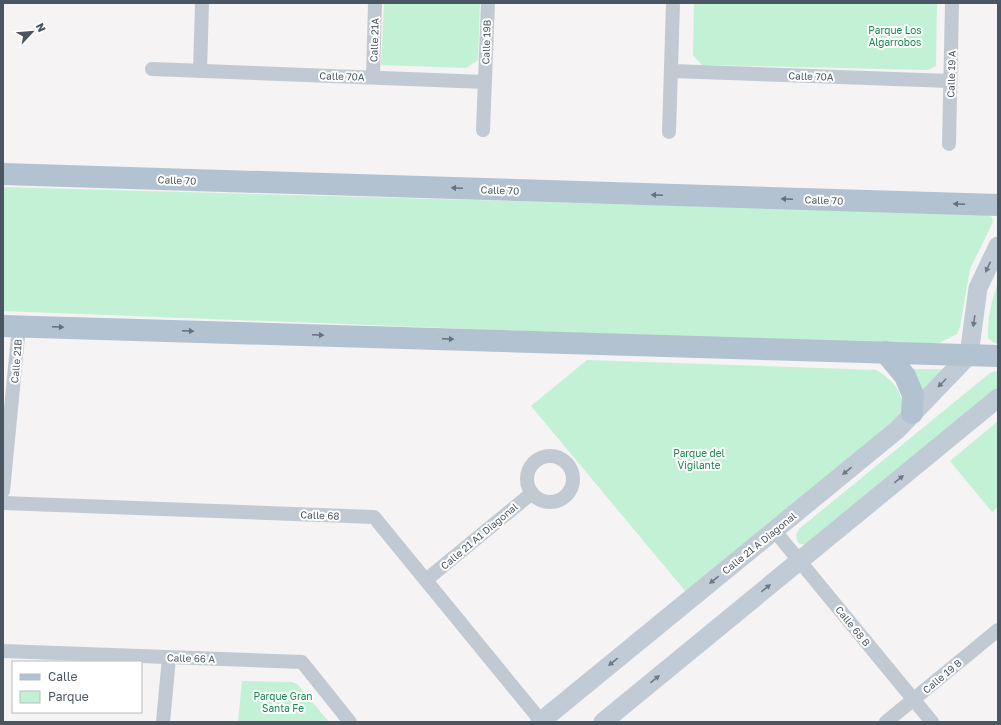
<svg xmlns="http://www.w3.org/2000/svg" width="1001" height="725" font-family="'Golos Text',sans-serif">
<style>
.green{fill:#c3f1d5}
.lines{fill:none;stroke-linecap:round;stroke-linejoin:round}
.street{stroke:#c1cad2;stroke-width:14}
.secondary{stroke:#c1cbd6;stroke-width:19}
.primary{stroke:#b3c2d1;stroke-width:22}
.oneway{fill:#64717d}
.oneway2{fill:#6e7984}
.labels{text-anchor:middle;dominant-baseline:central;stroke-width:4;stroke-linejoin:round;paint-order:stroke}
.park-label{font-size:10px;fill:#17864f;stroke:#fff}
.street-label{font-size:10px;fill:#4a5661;stroke:#fff}
</style>
<rect width="100%" height="100%" fill="#f5f3f3"/>
<g class="green">
<polygon points="384,3 480,3 478,60 466,68 381,65"/>
<polygon points="694,3 937,3 936,66 928,70 702,65 693,55"/>
<polygon points="3,187 985,214 992,217 993,222 970,269 960,327 957,334 939,343 918,346 3,311"/>
<path d="M998,282v62l-5,-2 -5,-4c-1,-20 4,-38 10,-56z"/>
<path d="M587,360l289,10c14,7 32,25 24,43 -2,3 -5,7 -7,10l-207,169 -155,-186z"/>
<polygon points="910,369 958,369 922,400"/>
<polygon points="996,371 998,373 998,390 805,545 798,543 796,535 799,529 990,373"/>
<polygon points="998,421 998,507 992,512 950,461"/>
<polygon points="242,681 292,682 298,685 329,722 238,722"/>
</g>
<g class="lines">
<g class="street">
<polyline points="152,69 485,82"/>
<polyline points="200,71 202,3"/>
<polyline points="671,71 950,81"/>
<polyline points="373,77 375,3"/>
<polyline points="483,130 488,3"/>
<polyline points="669,132 673,3"/>
<polyline points="949,144 952,3"/>
<circle cx="550" cy="479" r="23"/>
<polyline points="3,491 19,326"/>
<polyline points="3,503 374,517 541,721"/>
<polyline points="774,530 932,722"/>
<polyline points="426,580 532,493"/>
<polyline points="3,651 302,662 350,722"/>
<polyline points="163,722 169,658"/>
<polyline points="886,722 998,630"/>
</g>
<g class="secondary">
<polyline points="540,722 897,430 969,355 978,288 998,246"/>
<polyline points="603,722 998,398"/>
</g>
<g class="primary">
<polyline points="3,174 998,205"/>
<polyline points="3,326 998,356"/>
<polyline points="885,352 905,376 913,395 912,413"/>
</g>
</g>
<defs><path id="oneway-solid" d="M-6-.8H1V-3.2L6.5 0L1 3.2V.8H-6Z"/></defs>
<g class="oneway">
<use href="#oneway-solid" transform="translate(457 188) rotate(-178)"/>
<use href="#oneway-solid" transform="translate(657 195) rotate(-178)"/>
<use href="#oneway-solid" transform="translate(787 199) rotate(-178)"/>
<use href="#oneway-solid" transform="translate(959 204) rotate(-178)"/>
<use href="#oneway-solid" transform="translate(58 327) rotate(2)"/>
<use href="#oneway-solid" transform="translate(188 331) rotate(2)"/>
<use href="#oneway-solid" transform="translate(318 335) rotate(2)"/>
<use href="#oneway-solid" transform="translate(448 339) rotate(2)"/>
</g>
<g class="oneway2">
<use href="#oneway-solid" transform="translate(988 267) rotate(115)"/>
<use href="#oneway-solid" transform="translate(974 321) rotate(98)"/>
<use href="#oneway-solid" transform="translate(942 383) rotate(135)"/>
<use href="#oneway-solid" transform="translate(847 471) rotate(141)"/>
<use href="#oneway-solid" transform="translate(899 479) rotate(-39)"/>
<use href="#oneway-solid" transform="translate(714 580) rotate(141)"/>
<use href="#oneway-solid" transform="translate(766 588) rotate(-39)"/>
<use href="#oneway-solid" transform="translate(613 662) rotate(141)"/>
<use href="#oneway-solid" transform="translate(655 679) rotate(-39)"/>
</g>
<g class="labels">
<g class="park-label">
<text x="895" y="30">Parque Los<tspan x="895" dy="12">Algarrobos</tspan></text>
<text x="699" y="453">Parque del<tspan x="699" dy="12">Vigilante</tspan></text>
<text x="283" y="696">Parque Gran<tspan x="283" dy="12">Santa Fe</tspan></text>
</g>
<g class="street-label">
<text transform="translate(374 40) rotate(-88)">Calle 21A</text>
<text transform="translate(486 42) rotate(-88)">Calle 19B</text>
<text transform="translate(951 74) rotate(-88)">Calle 19 A</text>
<text transform="translate(342 76) rotate(2)">Calle 70A</text>
<text transform="translate(811 76) rotate(2)">Calle 70A</text>
<text transform="translate(177 180) rotate(2)">Calle 70</text>
<text transform="translate(500 190) rotate(2)">Calle 70</text>
<text transform="translate(824 200) rotate(2)">Calle 70</text>
<text transform="translate(16 361) rotate(-85)">Calle 21B</text>
<text transform="translate(320 515) rotate(2)">Calle 68</text>
<text transform="translate(479 536) rotate(-40)">Calle 21 A1 Diagonal</text>
<text transform="translate(759 543) rotate(-39)">Calle 21 A Diagonal</text>
<text transform="translate(853 626) rotate(51)">Calle 68 B</text>
<text transform="translate(191 658) rotate(2)">Calle 66 A</text>
<text transform="translate(942 676) rotate(-40)">Calle 19 B</text>
</g>
</g>
<rect width="1001" height="725" fill="none" stroke="#4a5661" stroke-width="8"/>
<rect x="12" y="661" width="130" height="52" fill="#ffffff" stroke="#b7bbc0"/>
<rect x="20" y="674" width="20" height="6" fill="#b3c2d1" stroke="#b7bbc0"/>
<text x="48" y="681" font-size="12" fill="#4a5661">Calle</text>
<rect x="20" y="691" width="20" height="12" fill="#c3f1d5" stroke="#b7bbc0"/>
<text x="48" y="701" font-size="12" fill="#4a5661">Parque</text>
<g transform="translate(32 32) rotate(64)" stroke="#ffffff" stroke-width="3" paint-order="stroke">
<path d="M0-3L7 15L0 10L-7 15Z" fill="#4a5661"/>
<text y="-6" font-size="11" font-weight="bold" text-anchor="middle" fill="#4a5661">N</text>
</g>
</svg>
